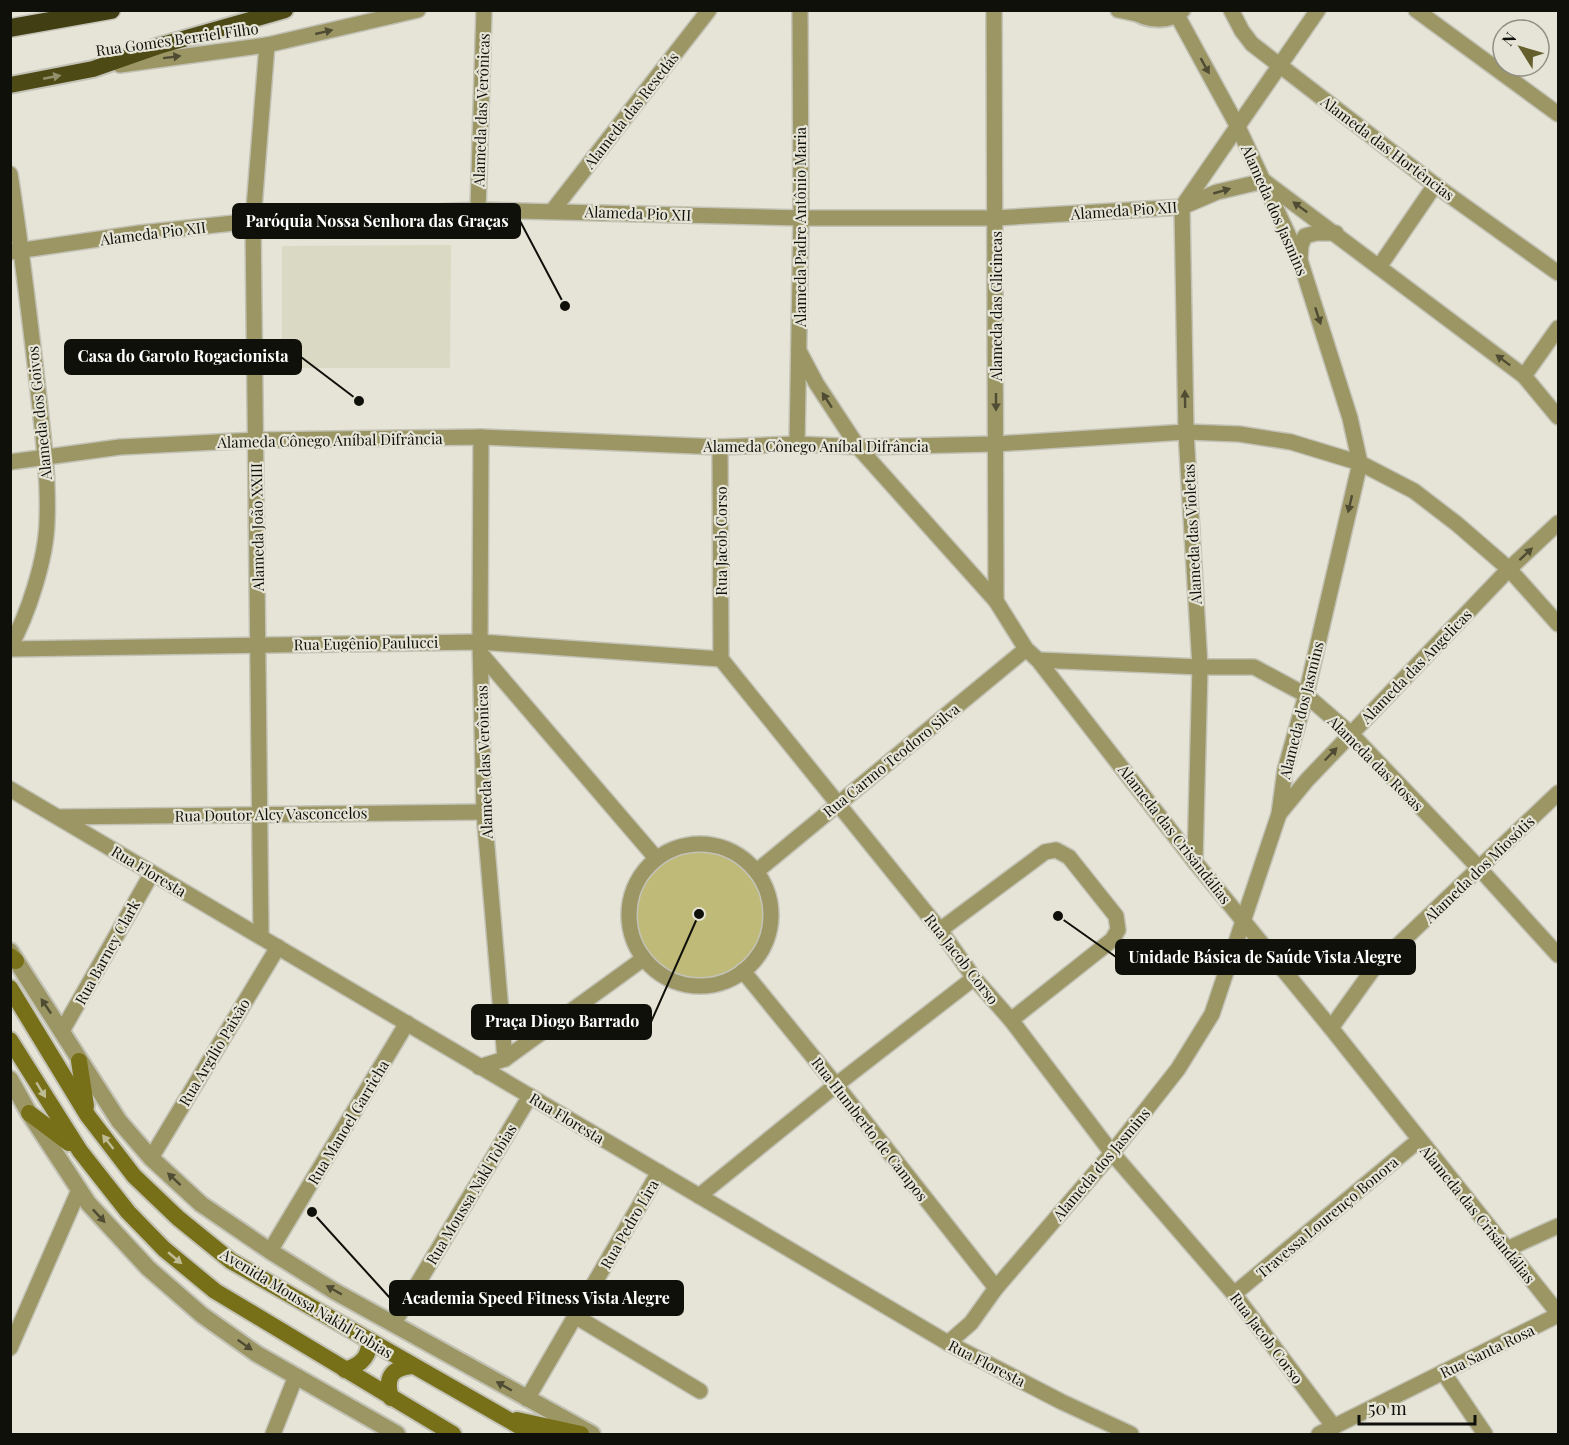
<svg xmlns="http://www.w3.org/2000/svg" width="1569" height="1445" font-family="'Playfair Display',serif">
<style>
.built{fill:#dad9c4}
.green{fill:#bfba77}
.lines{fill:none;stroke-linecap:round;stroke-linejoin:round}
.minor-casing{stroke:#c3c2b6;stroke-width:18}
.tertiary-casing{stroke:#c3c2b6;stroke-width:20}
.secondary-casing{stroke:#c3c2b6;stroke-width:20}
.trunk-casing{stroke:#c3c2b6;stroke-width:20}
.motorway-casing{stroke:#c3c2b6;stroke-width:21}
.minor{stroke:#9b9664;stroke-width:15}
.tertiary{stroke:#9b9664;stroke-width:16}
.secondary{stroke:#787018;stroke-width:16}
.trunk{stroke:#4e4a16;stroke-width:16}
.motorway{stroke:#423e13;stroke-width:18}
.oneway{fill:#4f4c33}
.oneway2{fill:#928f6c}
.oneway3{fill:#bfbb94}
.labels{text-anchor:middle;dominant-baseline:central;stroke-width:4.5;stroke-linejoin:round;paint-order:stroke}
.street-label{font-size:15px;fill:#10100b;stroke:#e5e4d6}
.leader{fill:none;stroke:#10100b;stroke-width:2}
.callout-dot{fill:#10100b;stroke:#e5e4d6;stroke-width:2}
.callout{fill:#10100b;stroke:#10100b;stroke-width:2}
.callout-label{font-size:16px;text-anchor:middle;font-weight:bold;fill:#fff}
</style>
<rect width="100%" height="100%" fill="#e5e4d6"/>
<polygon class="built" points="451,245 450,368 282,368 282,246"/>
<circle class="green" cx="700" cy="915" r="68"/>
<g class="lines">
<defs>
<g id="minor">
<polyline points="994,10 996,601"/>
<polyline points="1118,10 1137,14"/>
<polyline points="1231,10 1242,31 1252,44 1435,185 1558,273"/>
<polyline points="1416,10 1558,114"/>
<polyline points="120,65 267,45 418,10"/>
<path d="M10,174c11,69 19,138 27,207 5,47 12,94 10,141 -1,37 -19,93 -37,125"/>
<polyline points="1264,181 1524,376 1558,417"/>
<polyline points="1182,207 1186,432 1200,667 1195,862"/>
<polyline points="1182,207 1318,10"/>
<polyline points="478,210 484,10"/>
<polyline points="553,210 709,10"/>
<polyline points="10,252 140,233 253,221 478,210 801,218 996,218 1182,207 1217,192 1264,181"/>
<polyline points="1300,260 1301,245 1305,236 1316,233 1336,233"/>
<polyline points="1379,267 1435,185"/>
<polyline points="799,351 816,383 858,447 996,601 1026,649 1038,660 1195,862 1331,1028 1558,1313"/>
<polyline points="1524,376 1558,328"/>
<polyline points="797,444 801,218 800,10"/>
<polyline points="720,447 721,659 940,930 974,978 1011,1020 1112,1153 1234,1294 1334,1427"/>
<polyline points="10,462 120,447 256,440 481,437 720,447 797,444 862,447 995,444 1186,432 1239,434 1291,442 1360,463 1414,491 1457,524 1509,569 1558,624"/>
<polyline points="10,649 480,642 721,659"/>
<polyline points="481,654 656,858"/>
<polyline points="1038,660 1200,667 1254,667 1306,695 1351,734 1479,868 1558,955"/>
<polyline points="10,789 948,1343 1062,1402 1131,1434"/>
<polyline points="1279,814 1307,780 1509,569 1558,523"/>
<polyline points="58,817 484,812"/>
<circle cx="700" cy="915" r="71"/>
<polyline points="757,871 1026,649"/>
<polyline points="940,930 1045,852 1056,850 1069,857 1116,916 1118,930 1112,940 1011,1020"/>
<polyline points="261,937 253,221 267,45"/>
<polyline points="743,971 836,1085 996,1288"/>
<polyline points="1331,1028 1374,968 1558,793"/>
<polyline points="62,1031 152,873"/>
<polyline points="505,1059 643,959"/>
<polyline points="479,1067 505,1059 484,812 480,642 481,437"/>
<polyline points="151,1158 278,947"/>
<polyline points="699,1196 836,1085 974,978"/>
<polyline points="1507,1249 1558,1226"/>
<polyline points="270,1251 407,1023"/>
<polyline points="1234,1294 1419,1140"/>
<polyline points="575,1316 700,1391"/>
<polyline points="394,1323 530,1096"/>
<polyline points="948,1343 971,1323 996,1288 1112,1153 1178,1069 1212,1014 1279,814 1285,770 1306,695 1360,463 1350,418 1300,260 1238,127 1177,15"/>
<polyline points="10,1348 79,1190"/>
<polyline points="1443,1372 1485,1434"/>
<polyline points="527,1399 659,1172"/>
<polyline points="273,1434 296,1376"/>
<polyline points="1319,1434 1558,1315"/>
</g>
<g id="tertiary">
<path d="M1133,10c13,11 37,12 49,0"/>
<polyline points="10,951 119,1121 151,1158 201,1204 270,1251 334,1291 592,1434"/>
<polyline points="10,1079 29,1113 88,1203 148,1268 202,1315 257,1354 397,1434"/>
</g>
<g id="secondary">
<polyline points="10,956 16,961"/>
<polyline points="10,988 88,1116 134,1176 178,1218 231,1261 533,1434"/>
<polyline points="10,1040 80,1151 128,1212 164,1249 215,1291 453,1434"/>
<polyline points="79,1061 86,1106"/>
<polyline points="29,1113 69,1143"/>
<path d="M345,1370c16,-5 25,-13 24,-30"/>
<path d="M391,1398c-6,-20 0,-30 21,-32"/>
<polyline points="517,1420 581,1434"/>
</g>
<polyline id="trunk" points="10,85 93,69 162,45 285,10"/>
<polyline id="motorway" points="10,28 111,10"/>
</defs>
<use href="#minor" class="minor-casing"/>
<use href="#tertiary" class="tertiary-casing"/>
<use href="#secondary" class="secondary-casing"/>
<use href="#trunk" class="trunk-casing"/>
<use href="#motorway" class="motorway-casing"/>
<use href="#minor" class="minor"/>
<use href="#tertiary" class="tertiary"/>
<use href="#secondary" class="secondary"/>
<use href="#trunk" class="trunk"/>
<use href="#motorway" class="motorway"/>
</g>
<defs><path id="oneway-solid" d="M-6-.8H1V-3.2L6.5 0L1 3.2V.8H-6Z" transform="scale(1.5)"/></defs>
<g class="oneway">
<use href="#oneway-solid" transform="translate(324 32) rotate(-13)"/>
<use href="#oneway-solid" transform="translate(172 57) rotate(-7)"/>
<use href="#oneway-solid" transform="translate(1205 66) rotate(61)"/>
<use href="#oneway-solid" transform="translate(1222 191) rotate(-16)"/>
<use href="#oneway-solid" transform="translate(1300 207) rotate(-144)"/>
<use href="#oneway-solid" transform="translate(1318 316) rotate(72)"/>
<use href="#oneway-solid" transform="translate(1503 360) rotate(-143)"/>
<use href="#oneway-solid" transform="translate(1185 399) rotate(-91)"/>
<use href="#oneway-solid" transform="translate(827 400) rotate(-123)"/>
<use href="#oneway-solid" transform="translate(996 402) rotate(90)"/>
<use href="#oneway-solid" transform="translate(1350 504) rotate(103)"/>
<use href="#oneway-solid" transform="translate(1526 554) rotate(-43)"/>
<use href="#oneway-solid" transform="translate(1331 754) rotate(-46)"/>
<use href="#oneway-solid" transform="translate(46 1006) rotate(-124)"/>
<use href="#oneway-solid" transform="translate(174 1179) rotate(-137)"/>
<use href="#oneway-solid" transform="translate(99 1216) rotate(47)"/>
<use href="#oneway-solid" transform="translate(334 1290) rotate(-150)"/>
<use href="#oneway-solid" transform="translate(245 1345) rotate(35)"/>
<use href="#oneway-solid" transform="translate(504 1386) rotate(-150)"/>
</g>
<use class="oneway2" href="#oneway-solid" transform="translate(52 77) rotate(-11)"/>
<g class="oneway3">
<use href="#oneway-solid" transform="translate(41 1090) rotate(59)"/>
<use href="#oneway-solid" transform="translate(108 1142) rotate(-128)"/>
<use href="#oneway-solid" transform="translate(175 1258) rotate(40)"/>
</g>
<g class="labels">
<g class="street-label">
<text transform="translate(177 39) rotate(-8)">Rua Gomes Berriel Filho</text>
<text transform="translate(481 110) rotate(-88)">Alameda das Verônicas</text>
<text transform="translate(631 110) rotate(-52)">Alameda das Resedás</text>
<text transform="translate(1388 148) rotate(37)">Alameda das Hortências</text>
<text transform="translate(1124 210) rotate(-4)">Alameda Pio XII</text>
<text transform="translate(1275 210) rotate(66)">Alameda dos Jasmins</text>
<text transform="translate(638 213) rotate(2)">Alameda Pio XII</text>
<text transform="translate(800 227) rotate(-90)">Alameda Padre Antônio Maria</text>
<text transform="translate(153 233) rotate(-7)">Alameda Pio XII</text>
<text transform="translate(996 306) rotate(-90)">Alameda das Glicineas</text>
<text transform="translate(39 413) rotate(-96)">Alameda dos Goivos</text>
<text transform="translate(330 440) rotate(-1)">Alameda Cônego Aníbal Difrância</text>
<text x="816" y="446">Alameda Cônego Aníbal Difrância</text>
<text transform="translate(257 527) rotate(-91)">Alameda João XXIII</text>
<text transform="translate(1192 534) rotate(-93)">Alameda das Violetas</text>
<text transform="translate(721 541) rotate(-90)">Rua Jacob Corso</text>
<text transform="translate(366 643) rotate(-1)">Rua Eugênio Paulucci</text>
<text transform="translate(1416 666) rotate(-46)">Alameda das Angelicas</text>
<text transform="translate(1301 710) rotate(-76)">Alameda dos Jasmins</text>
<text transform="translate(891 760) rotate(-39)">Rua Carmo Teodoro Silva</text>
<text transform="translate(484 762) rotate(-92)">Alameda das Verônicas</text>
<text transform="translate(1376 763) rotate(45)">Alameda das Rosas</text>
<text transform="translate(271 814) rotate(-1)">Rua Doutor Alcy Vasconcelos</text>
<text transform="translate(1175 834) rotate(52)">Alameda das Crisândálias</text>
<text transform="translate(1479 869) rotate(-44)">Alameda dos Miosótis</text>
<text transform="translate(149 871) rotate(31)">Rua Floresta</text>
<text transform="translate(107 952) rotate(-61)">Rua Barney Clark</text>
<text transform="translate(962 959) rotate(52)">Rua Jacob Corso</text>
<text transform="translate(214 1052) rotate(-59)">Rua Argílio Paixão</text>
<text transform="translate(567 1118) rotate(31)">Rua Floresta</text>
<text transform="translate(348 1122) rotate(-59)">Rua Manoel Garricha</text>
<text transform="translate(870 1129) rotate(52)">Rua Humberto de Campos</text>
<text transform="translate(1101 1164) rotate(-50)">Alameda dos Jasmins</text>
<text transform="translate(471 1194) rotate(-59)">Rua Moussa Nakl Tobias</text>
<text transform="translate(1478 1214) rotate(51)">Alameda das Crisândálias</text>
<text transform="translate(1327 1217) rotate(-40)">Travessa Lourenço Bonora</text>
<text transform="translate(629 1224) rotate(-60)">Rua Pedro Lira</text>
<text transform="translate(307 1303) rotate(31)">Avenida Moussa Nakhl Tobias</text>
<text transform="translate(1267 1338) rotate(53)">Rua Jacob Corso</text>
<text transform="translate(1487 1351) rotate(-26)">Rua Santa Rosa</text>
<text transform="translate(987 1363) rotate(27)">Rua Floresta</text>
</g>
</g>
<path class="leader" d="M565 306L520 221M359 401L301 357M1058 916L1116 957M699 914L651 1022M312 1212L390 1298"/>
<g class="callout-dot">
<circle cx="565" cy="306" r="6"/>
<circle cx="359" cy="401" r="6"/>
<circle cx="1058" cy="916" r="6"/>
<circle cx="699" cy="914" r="6"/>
<circle cx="312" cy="1212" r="6"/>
</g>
<g class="callout">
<rect x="233" y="204" width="287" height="34" rx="6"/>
<rect x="65" y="340" width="236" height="34" rx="6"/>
<rect x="1116" y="940" width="299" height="34" rx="6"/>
<rect x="472" y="1005" width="179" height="34" rx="6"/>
<rect x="390" y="1281" width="293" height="34" rx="6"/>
</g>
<g class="callout-label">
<text x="377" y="227">Paróquia Nossa Senhora das Graças</text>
<text x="183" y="362">Casa do Garoto Rogacionista</text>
<text x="1265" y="963">Unidade Básica de Saúde Vista Alegre</text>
<text x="562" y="1027">Praça Diogo Barrado</text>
<text x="536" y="1304">Academia Speed Fitness Vista Alegre</text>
</g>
<rect width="1569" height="1445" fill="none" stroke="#10100b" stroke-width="24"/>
<g transform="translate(1521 48) rotate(307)"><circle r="28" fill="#e5e4d6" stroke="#908f85" stroke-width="1.5"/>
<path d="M0-4.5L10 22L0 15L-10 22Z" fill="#645f2c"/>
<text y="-9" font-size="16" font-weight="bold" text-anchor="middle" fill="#10100b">N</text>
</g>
<path d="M1359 1415v9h116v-9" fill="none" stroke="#10100b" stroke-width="3"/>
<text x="1368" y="1415" font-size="18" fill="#10100b" stroke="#e5e4d6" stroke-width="4.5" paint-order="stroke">50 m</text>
</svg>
